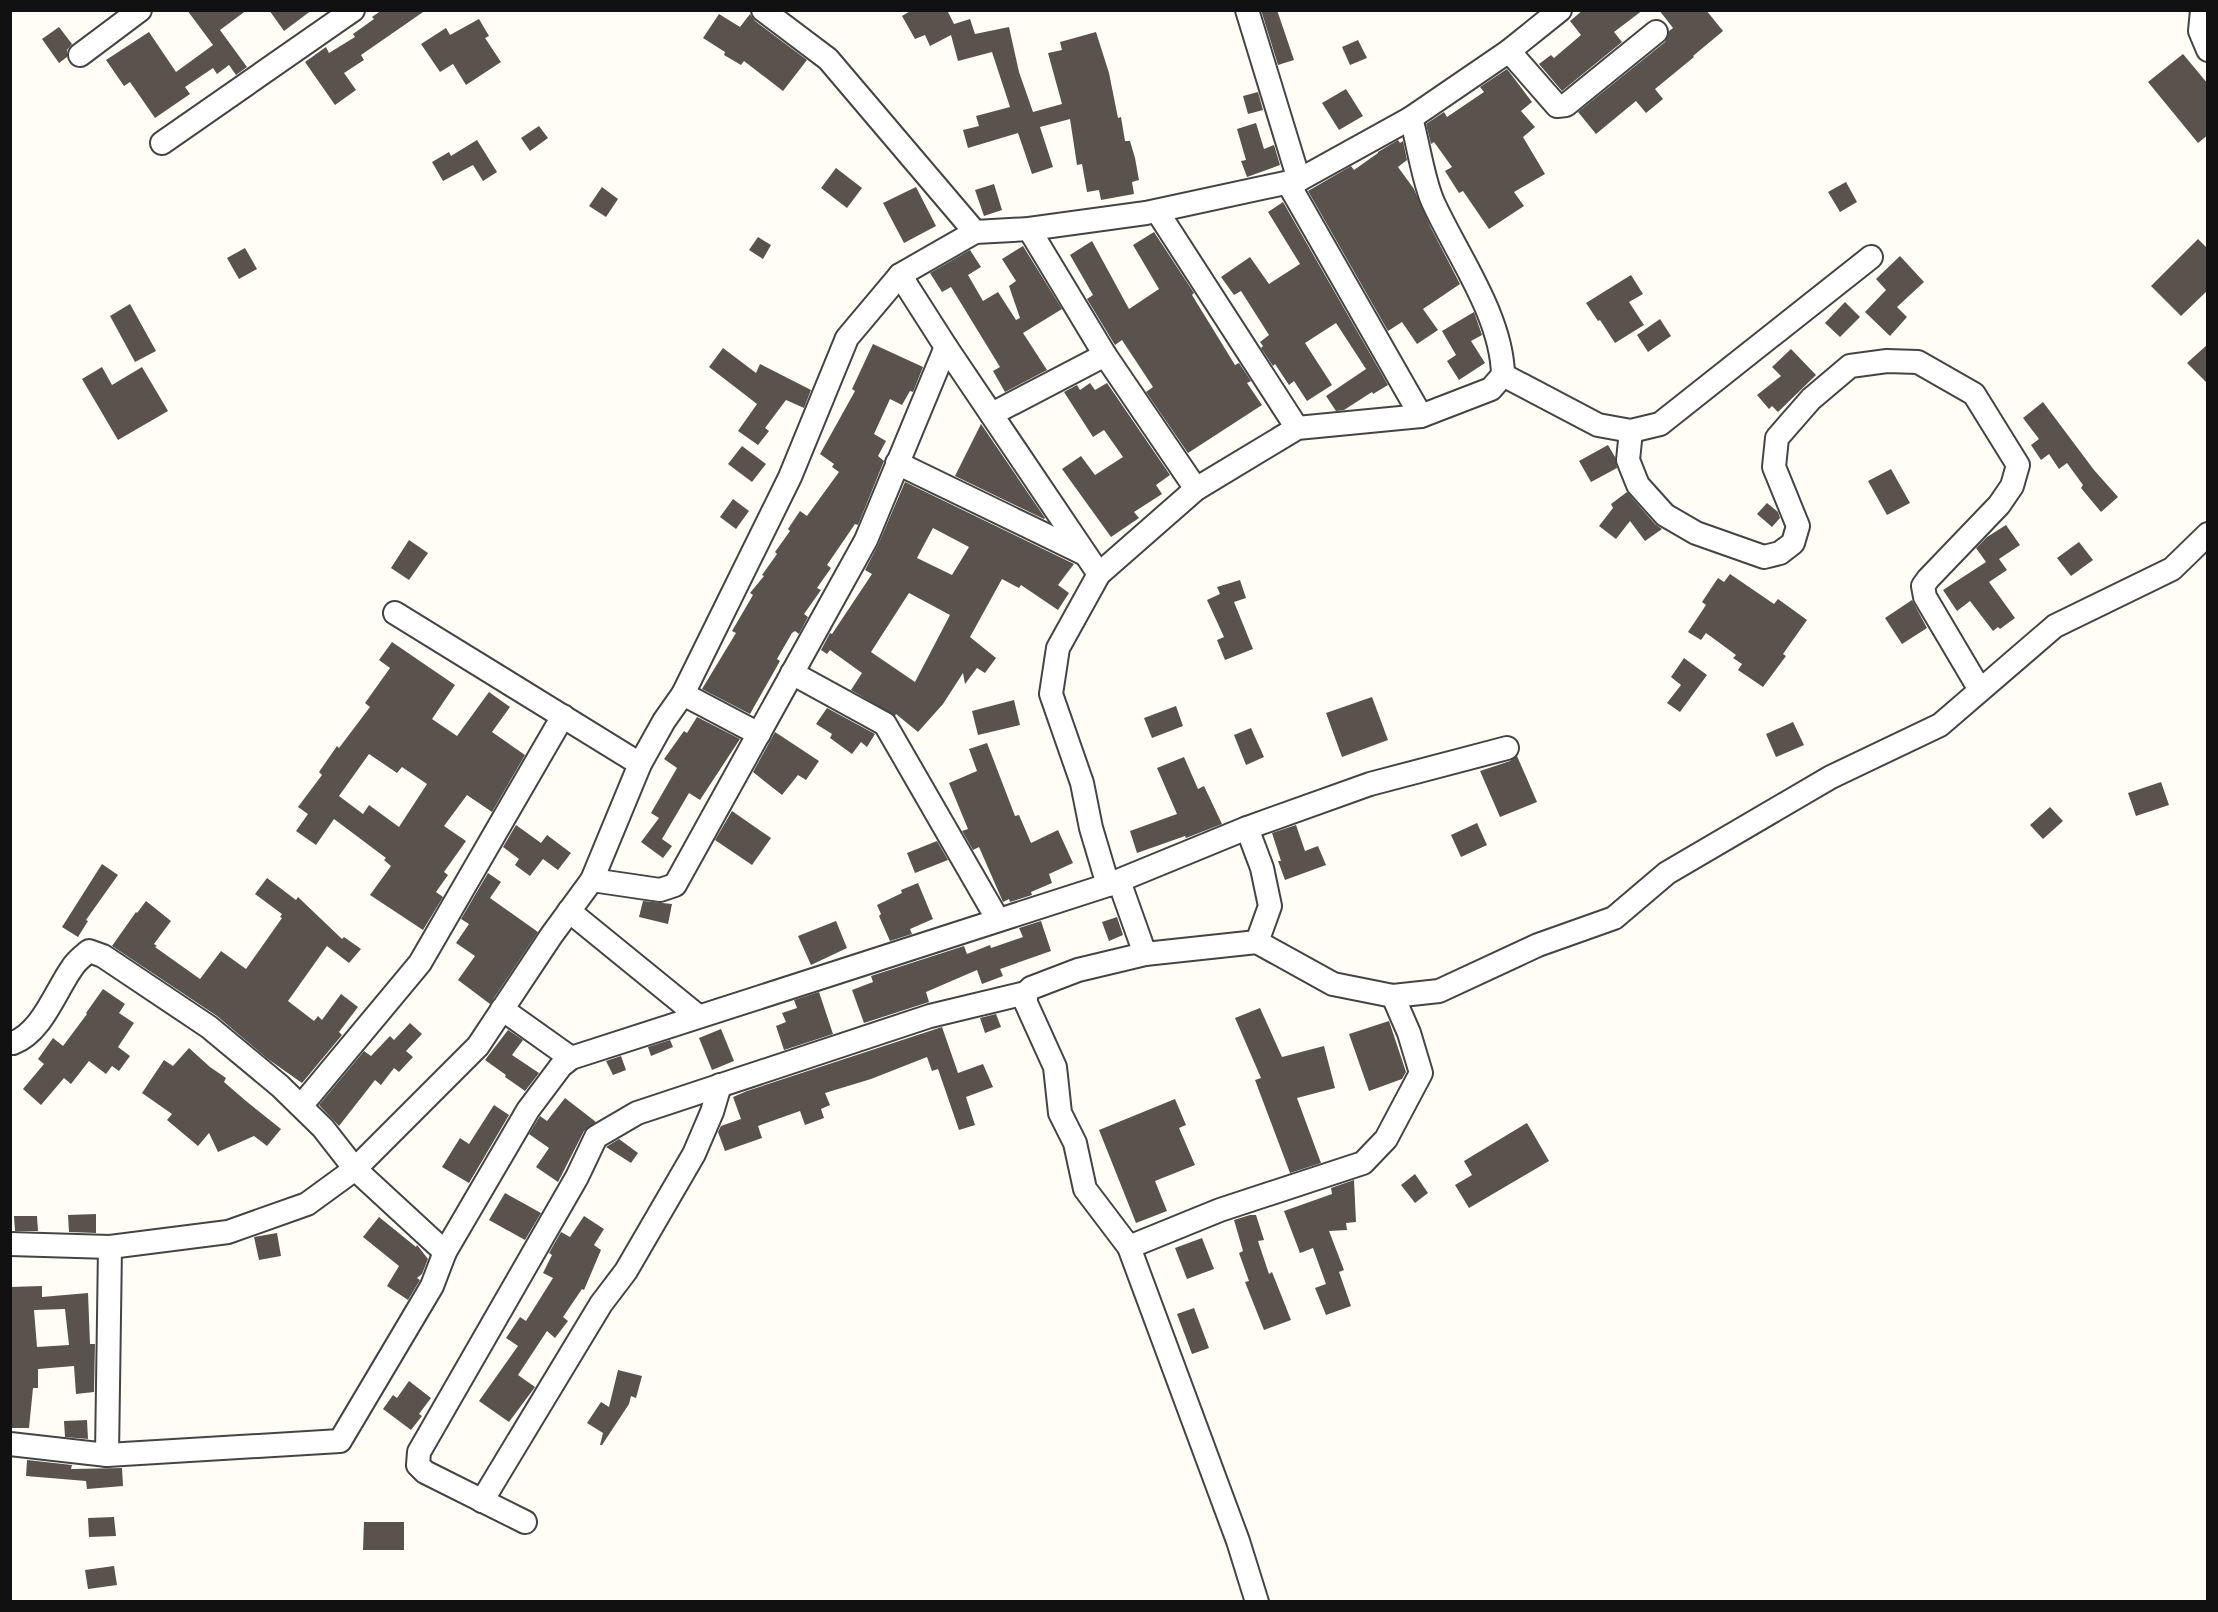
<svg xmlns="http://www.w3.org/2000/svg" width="2218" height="1612" font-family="Literata,serif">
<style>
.building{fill:#5a524d;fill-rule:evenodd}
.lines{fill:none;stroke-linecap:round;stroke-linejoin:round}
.minor-casing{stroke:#444;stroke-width:26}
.minor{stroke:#fff;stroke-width:22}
</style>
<rect width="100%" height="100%" fill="#fffdf5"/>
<g class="building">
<polygon points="187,10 247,10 220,30 247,67 236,75 229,65 217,74 213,68 185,87 190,94 155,118 130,82 124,86 106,60 149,32 176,72 213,45"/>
<polygon points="269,10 312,10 284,31"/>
<polygon points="382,10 426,10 361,55 364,60 344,73 356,90 335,105 305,62 326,47 329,53 355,37 353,34 374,19 372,17"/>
<polygon points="912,10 947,10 954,24 970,19 975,34 1009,27 1019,72 1033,112 1062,104 1048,53 1062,50 1060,42 1096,32 1109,73 1118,118 1121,117 1125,141 1130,141 1135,158 1139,180 1132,182 1134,194 1101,200 1099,190 1087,192 1082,164 1077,165 1070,119 1040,127 1053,167 1032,174 1018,133 968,148 963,130 979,126 976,116 1010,107 992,52 958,61 951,35 930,46 925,35 915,39 902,16"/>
<polygon points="1261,10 1277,10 1294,60 1278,65"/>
<polygon points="1583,10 1643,10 1614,32 1622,42 1562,91 1539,64 1551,55 1554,58 1581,35 1570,21"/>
<polygon points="1659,10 1706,10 1723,31 1693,56 1694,57 1655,89 1663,99 1646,113 1636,101 1596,134 1578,112 1665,42 1669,31 1673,28"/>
<polygon points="719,14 740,27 750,14 755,21 807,60 783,91 744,61 741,65 724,55 725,52 703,38"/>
<polygon points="479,19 489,36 485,38 501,62 466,85 453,64 440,72 421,44 446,28 450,35"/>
<polygon points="59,27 72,44 67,50 67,57 59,63 42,39"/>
<polygon points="1358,40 1367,58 1350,65 1342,47"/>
<polygon points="2183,54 2208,84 2208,135 2198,143 2148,82"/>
<polygon points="1507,69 1532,102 1521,111 1535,127 1523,137 1545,174 1514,192 1524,206 1489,229 1463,191 1459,193 1445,171 1452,167 1434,142 1431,144 1426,124 1444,112 1447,117 1484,92 1480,87"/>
<polygon points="1346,89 1363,116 1339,130 1322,103"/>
<polygon points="1258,92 1263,110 1248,114 1243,96"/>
<polygon points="1256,123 1264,149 1274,145 1280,165 1247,177 1241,161 1246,160 1237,129"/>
<polygon points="539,126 548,138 530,151 521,138"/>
<polygon points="477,140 497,172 483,181 473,165 443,181 432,162 449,152 451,156"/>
<polygon points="1398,140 1400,143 1403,141 1407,160 1398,167 1414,189 1431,228 1460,284 1423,309 1438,330 1417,344 1402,322 1388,331 1308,191 1351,166 1354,170 1378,153 1378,152"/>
<polygon points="836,168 862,188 847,208 821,188"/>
<polygon points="1846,182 1857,202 1840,212 1828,192"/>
<polygon points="994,184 1002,210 984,216 975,190"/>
<polygon points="602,187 618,199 606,217 589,206"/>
<polygon points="916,187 936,226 904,243 883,203"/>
<polygon points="1283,202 1388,385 1373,394 1372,392 1344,410 1336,411 1326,396 1366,369 1336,323 1305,343 1332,385 1307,401 1294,381 1289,385 1275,364 1273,366 1261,348 1263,346 1260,342 1269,335 1241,291 1234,295 1221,277 1250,257 1269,284 1300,264 1268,212"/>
<polygon points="1154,232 1194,293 1192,295 1235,365 1239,363 1251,381 1247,383 1262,405 1188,453 1146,392 1153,387 1122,340 1115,345 1087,299 1093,295 1070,255 1092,241 1129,309 1159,289 1133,245"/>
<polygon points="758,237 771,245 763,259 749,250"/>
<polygon points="2198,239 2208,249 2208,290 2181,316 2151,286"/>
<polygon points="1023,246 1062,309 1023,333 1047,370 1005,392 993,371 1000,367 951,287 942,292 930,273 970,250 981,267 968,275 983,301 998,292 1016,320 1020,318 1009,286 1016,281 1002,259"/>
<polygon points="245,248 257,269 239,279 227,258"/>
<polygon points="1900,256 1924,282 1897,307 1907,317 1890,336 1865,312 1886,290 1876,279"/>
<polygon points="1631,275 1643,294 1629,302 1644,325 1615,343 1600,320 1598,321 1586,303"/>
<polygon points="1845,302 1860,317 1840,337 1825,323"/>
<polygon points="130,304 156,351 135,362 110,316"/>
<polygon points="1474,312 1482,335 1471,341 1485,363 1459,380 1447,361 1456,355 1442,331"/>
<polygon points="1660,319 1671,336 1648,352 1637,335"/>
<polygon points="873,344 923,367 913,392 910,391 902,405 890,399 874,434 886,441 878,456 884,461 858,525 855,524 827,565 831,568 817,588 821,590 804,614 808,617 799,634 795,631 792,633 777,659 780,661 750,714 702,689 736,633 732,631 753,595 750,593 764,576 762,575 777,554 775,552 790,531 788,529 800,511 807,516 839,472 832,467 834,464 820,454 855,391 852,389"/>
<polygon points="2208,344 2208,384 2187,363"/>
<polygon points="723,348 756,373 760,364 811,390 804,408 786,400 765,428 769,431 758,445 738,431 757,404 709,367"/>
<polygon points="1791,349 1816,375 1778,412 1772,406 1769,409 1757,395 1781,376 1772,367"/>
<polygon points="102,367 112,385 142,367 168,411 118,440 82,379"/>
<polygon points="1090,383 1095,390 1107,383 1170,475 1156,485 1162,494 1134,512 1139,518 1111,537 1062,469 1081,456 1095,475 1123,457 1104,430 1093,437 1064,392 1077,385 1080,390"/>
<polygon points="2043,402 2094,470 2118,497 2101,512 2081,488 2083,485 2067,463 2059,469 2049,454 2041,460 2031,445 2039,439 2023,418"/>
<polygon points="981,424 1045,518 1044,519 955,476"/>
<polygon points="1608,445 1615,457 1617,468 1591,482 1579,461"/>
<polygon points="742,446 766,464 752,482 728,464"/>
<polygon points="1891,469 1910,503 1887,515 1868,481"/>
<path d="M905,482l169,82 -16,21 11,8 -11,17 -37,-25 -2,3 -17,-9 -32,58 26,21 -11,15 -8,-5 -12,16 -2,-11 -20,31 -25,28 -22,-18 -1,2 -44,-26 11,-17 -32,-23 -3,4 -6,-4 9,-17 2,1 40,-60 -7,-4 13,-25zM933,528l36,19 -17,28 -35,-17zM909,593l41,22 -35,67 -44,-30z"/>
<polygon points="1627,492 1655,524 1662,529 1645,541 1630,521 1616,539 1599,526 1613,508 1611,504"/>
<polygon points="733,499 749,511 736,529 720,517"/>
<polygon points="1767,503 1778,512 1780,518 1772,527 1757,514"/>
<polygon points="2006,525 2020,545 1999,559 2007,570 1989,582 2015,618 2000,629 1998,627 1993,631 1970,601 1957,611 1943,590 1986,562 1976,548 1987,537"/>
<polygon points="409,540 428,553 409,580 391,568"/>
<polygon points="2079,542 2093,560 2071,576 2057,558"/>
<polygon points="1730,574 1774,604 1778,599 1807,620 1783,654 1786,656 1763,687 1738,670 1742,664 1733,658 1736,655 1706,633 1701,640 1688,632 1706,605 1702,602 1718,578 1724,582"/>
<polygon points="1240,580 1246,598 1234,602 1253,649 1225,660 1217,640 1224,637 1207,600 1220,594 1217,587"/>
<polygon points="1912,600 1927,628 1902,644 1885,618"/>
<path d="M392,642l63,43 -23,34 25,17 32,-44 21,15 -18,25 33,23 -33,57 -25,-17 -23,31 22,15 -22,31 4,3 -12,17 7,5 -20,33 -53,-35 21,-29 -7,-6 2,-2 -52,-39 -18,26 -20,-14 12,-17 -10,-7 24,-32 -3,-3 18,-26 2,2 31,-41 -5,-4 25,-35 -11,-8zM369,754l28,19 5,-6 25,17 -28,43 -30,-22 -6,9 -24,-18z"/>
<polygon points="1684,658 1707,675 1680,712 1667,703 1681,685 1671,677"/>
<polygon points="1372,697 1388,740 1342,757 1326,713"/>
<polygon points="1014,700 1020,725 978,735 972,711"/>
<polygon points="1176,706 1183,726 1152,738 1144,718"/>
<polygon points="827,708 875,734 867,747 861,742 852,754 830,738 832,734 816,724"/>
<polygon points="697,717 740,739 700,800 689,793 662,839 672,846 663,858 641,842 659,818 651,813 677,768 664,759 684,731 687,733"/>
<polygon points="1793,722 1804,745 1776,757 1766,734"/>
<polygon points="1251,728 1264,757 1246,765 1234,735"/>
<polygon points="775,732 819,761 806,780 798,775 782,795 753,772"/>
<polygon points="987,743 1015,816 1019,815 1031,843 1058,830 1073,863 1049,874 1052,883 1031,892 1032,895 1010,902 1009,899 1003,902 979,847 973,850 962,831 968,829 949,783 977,771 969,749"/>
<polygon points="1517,756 1537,802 1500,817 1480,771 1510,761"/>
<polygon points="1184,757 1198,789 1204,786 1222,824 1186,838 1185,836 1137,853 1130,831 1177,814 1157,768"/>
<polygon points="2161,782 2169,805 2136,816 2128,793"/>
<polygon points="2050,807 2063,821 2043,839 2030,825"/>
<polygon points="732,811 771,838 752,865 715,840"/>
<polygon points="1477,823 1487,845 1461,857 1451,835"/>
<polygon points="516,825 541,843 547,835 571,853 558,870 543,859 530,876 515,865 519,859 503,847"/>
<polygon points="1296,825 1305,851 1318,846 1326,865 1285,880 1278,861 1281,861 1272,833"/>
<polygon points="937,841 948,860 915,873 907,853"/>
<polygon points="102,864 118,875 86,920 88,921 78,937 62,927"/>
<polygon points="488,873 501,882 490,898 538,932 490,1004 458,980 475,956 456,943 469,924 461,919"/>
<polygon points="267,878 296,900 298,897 342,939 344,937 361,949 349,963 327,946 288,1001 314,1021 318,1016 322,1020 341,994 358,1007 339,1032 342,1035 302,1083 268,1059 217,1016 112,946 136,912 137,913 146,901 171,921 154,944 157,946 155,947 200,979 221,951 246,969 282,918 280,917 282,914 255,894"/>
<polygon points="918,883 933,919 910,929 912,934 890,941 879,916 881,914 877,905 902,893 901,890"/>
<polygon points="643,901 672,904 668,924 639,917"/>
<polygon points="1117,917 1123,935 1109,941 1102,922"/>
<polygon points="836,921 847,948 811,965 798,936"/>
<polygon points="1041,921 1051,951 1000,969 1003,976 982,984 977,970 926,992 929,1002 864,1023 852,990 873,982 871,976 964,946 967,954 990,945 991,948 1023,937 1019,928"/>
<polygon points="103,989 125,1004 119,1013 134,1023 118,1047 130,1056 119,1071 112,1066 106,1074 89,1061 71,1084 64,1078 41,1105 23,1089 44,1064 38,1059 53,1038 63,1046 87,1014 86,1013"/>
<polygon points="819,992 833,1034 784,1050 776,1026 786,1022 782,1013 797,1008 794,1000"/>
<polygon points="1260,1008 1282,1057 1324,1046 1335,1088 1297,1098 1321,1163 1290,1173 1255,1080 1261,1078 1235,1018"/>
<polygon points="996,1014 1001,1027 985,1033 980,1018"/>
<polygon points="1389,1021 1406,1072 1402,1079 1369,1091 1349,1034"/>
<polygon points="410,1023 422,1034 406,1051 413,1057 399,1072 394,1068 381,1085 375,1080 339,1126 319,1105 364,1051 371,1056 390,1036 394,1040"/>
<polygon points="942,1027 958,1073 983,1064 993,1087 966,1097 975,1125 959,1130 938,1069 932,1071 927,1057 871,1079 825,1093 830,1105 821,1109 824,1118 805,1125 800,1111 758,1126 762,1138 725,1151 718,1132 721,1126 741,1119 733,1097 747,1091"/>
<polygon points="721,1029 734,1061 712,1070 699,1038"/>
<polygon points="508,1030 523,1040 512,1055 539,1073 525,1091 505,1077 506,1075 485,1060"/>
<polygon points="670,1040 673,1047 651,1056 648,1047"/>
<polygon points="189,1048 210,1067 226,1078 224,1082 246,1101 281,1129 267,1146 254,1136 218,1152 209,1133 198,1146 167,1120 172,1114 142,1093 164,1060 173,1066"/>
<polygon points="621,1056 626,1070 613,1075 606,1061"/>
<polygon points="565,1098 596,1122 584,1131 558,1182 536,1167 549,1148 529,1134 540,1116 547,1121"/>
<polygon points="1175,1099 1186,1125 1179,1128 1195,1165 1155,1181 1167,1211 1136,1223 1099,1130"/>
<polygon points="494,1105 509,1115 469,1183 442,1167 460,1138 469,1144"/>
<polygon points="1527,1123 1549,1161 1469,1208 1455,1185 1472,1175 1464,1161"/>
<polygon points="619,1139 638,1153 631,1163 606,1147"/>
<polygon points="1415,1174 1428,1193 1415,1203 1401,1185"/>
<polygon points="1354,1180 1356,1222 1346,1223 1347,1230 1329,1231 1344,1270 1339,1272 1351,1306 1326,1315 1315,1288 1326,1284 1313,1248 1300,1253 1284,1211 1332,1194 1331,1188"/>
<polygon points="505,1193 541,1213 525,1240 489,1220"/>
<polygon points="96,1214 96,1233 69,1232 68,1215"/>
<polygon points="1250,1215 1256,1215 1264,1240 1258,1241 1269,1274 1272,1272 1291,1320 1264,1330 1245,1282 1249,1281 1239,1253 1243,1251 1234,1220"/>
<polygon points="14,1216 37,1216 38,1231 15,1231"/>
<polygon points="584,1216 604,1229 594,1245 601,1250 584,1290 582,1289 563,1317 568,1321 555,1338 547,1331 518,1375 535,1387 509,1422 479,1401 518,1346 506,1338 520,1317 526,1321 553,1278 543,1273 552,1255 549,1253 561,1232 570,1237"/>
<polygon points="379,1217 416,1247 417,1245 428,1259 422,1274 417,1278 420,1280 408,1300 387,1286 399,1266 363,1237"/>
<polygon points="277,1233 281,1256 259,1260 254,1237"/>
<polygon points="1202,1238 1214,1269 1187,1279 1175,1248"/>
<path d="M42,1286v11l46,-4 2,51h5l-1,48 -18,2 -2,-28 -36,3v19h-5l-4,40h-19v-141zM65,1309l4,36 -32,2 -3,-37z"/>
<polygon points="1194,1308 1209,1348 1192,1354 1177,1314"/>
<polygon points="618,1370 642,1376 636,1398 631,1396 629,1404 602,1445 600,1445 603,1433 587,1423 601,1402 609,1407"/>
<polygon points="409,1381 431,1398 419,1414 422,1416 411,1430 383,1409 393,1395 397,1398"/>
<polygon points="87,1420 88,1439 65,1437 64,1421"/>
<polygon points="27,1460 72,1465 71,1469 122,1468 123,1486 87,1489 86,1481 26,1476"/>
<polygon points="114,1517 116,1536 89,1537 88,1518"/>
<polygon points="364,1522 404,1522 404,1550 363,1550"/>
<polygon points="114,1566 117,1585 88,1589 85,1570"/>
</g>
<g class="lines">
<defs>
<g id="minor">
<polyline points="763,10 828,59 975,232"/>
<polyline points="1247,10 1299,180"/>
<polyline points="2202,10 2200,31 2208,50"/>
<polyline points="1509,51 1557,106 1566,105 1656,32"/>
<polyline points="80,55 140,10"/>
<polyline points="162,143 353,10"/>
<polyline points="1288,183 1421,416"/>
<polyline points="1157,211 1297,428"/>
<polyline points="1029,229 1105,355 1196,489"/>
<polyline points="900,275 946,347 1099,574"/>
<polyline points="1503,375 1598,425 1631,431 1660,424 1871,257"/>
<polyline points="992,414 1105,355"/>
<polyline points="1631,431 1628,460 1638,485 1665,515 1696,533 1764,557 1780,553 1793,543 1798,526 1774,467 1777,438 1811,399 1850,366 1887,361 1918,362 1974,394 2018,465 2012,486 1999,505 1928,579 1923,586 1925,597 1980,690"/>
<polyline points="897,463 1085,554"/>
<polyline points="395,613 640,764"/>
<polyline points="792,673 885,724 998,920"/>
<polyline points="683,694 759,734"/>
<polyline points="1247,828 1262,868 1270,906 1257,942"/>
<polyline points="592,880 640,764 664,721 683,694 790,477 847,338 900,275 975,232 1029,229 1146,213 1299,180 1411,118 1509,51 1560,10"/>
<polyline points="1119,881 1145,954 1078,970 1031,988 1026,993 1026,1003 1055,1067 1060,1113 1075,1143 1085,1189 1129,1247 1238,1541 1257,1602"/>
<path d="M1108,885l-17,-57 -9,-45 -31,-89 7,-46 41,-74 97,-85 101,-61 124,-12 70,-27 12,-14c-1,-59 -46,-120 -70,-173 -10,-22 -15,-60 -22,-84"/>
<polyline points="569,911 698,1016"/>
<polyline points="1145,954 1257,942 1333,984 1393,996 1439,991 1538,945 1614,918 1667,873 1831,777 1940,725 2055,626 2172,569 2208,534"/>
<polyline points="502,1009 571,1058"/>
<path d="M10,1042l3,1c29,-11 42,-51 59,-75 4,-7 11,-12 17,-17l14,5 106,71 71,59 43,42 32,41 90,83"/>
<polyline points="301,1106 420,963 563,716"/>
<polyline points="10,1244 110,1247 228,1232 307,1204 355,1169 478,1046 551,936 592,880 660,890 675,885 866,540 946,347"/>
<polyline points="1129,1247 1220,1210 1363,1163 1386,1139 1421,1073 1409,1033 1393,996"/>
<polyline points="10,1444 107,1455 110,1247"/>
<polyline points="107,1455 340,1441 432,1286 445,1252 528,1110 561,1066 571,1058 1108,885 1247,828 1370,784 1507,748"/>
<polyline points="482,1501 601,1304 626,1271 694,1154 712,1112 720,1085"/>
<polyline points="525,1522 425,1472 418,1465 419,1452 577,1177 596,1137 637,1113 930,1016 1026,993"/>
</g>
</defs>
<use href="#minor" class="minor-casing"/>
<use href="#minor" class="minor"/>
</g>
<rect width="2218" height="1612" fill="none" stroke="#111111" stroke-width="24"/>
</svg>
